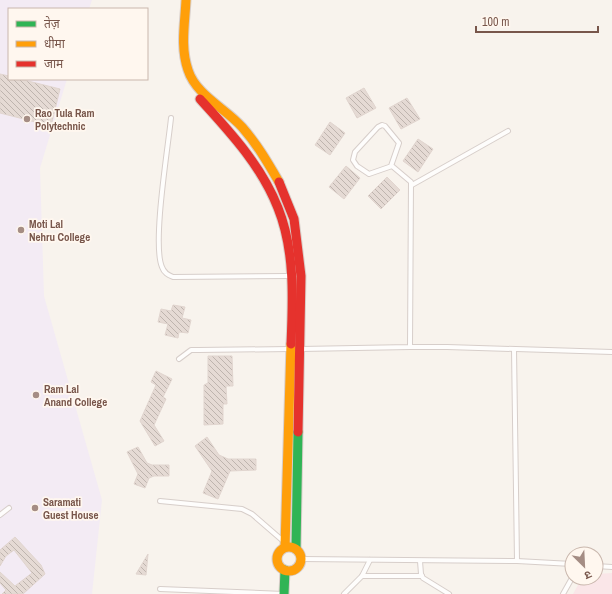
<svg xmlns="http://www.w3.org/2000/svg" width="612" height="594" font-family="'Archivo Narrow','Noto Sans Devanagari',sans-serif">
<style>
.education{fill:#f3ebf4}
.medical{fill:#fae6e8}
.building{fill:url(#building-back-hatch);stroke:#e1d5cf}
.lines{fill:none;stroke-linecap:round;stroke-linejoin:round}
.lane-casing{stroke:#d7ceca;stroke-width:6}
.fast-casing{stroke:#d8cec9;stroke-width:11}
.slow-casing{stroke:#d8cec9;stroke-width:11}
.jam-casing{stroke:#d8cec9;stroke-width:11}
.lane{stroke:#fefdfc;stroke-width:4}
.fast{stroke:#30b455;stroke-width:9}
.slow{stroke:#ff9f0a;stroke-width:9}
.jam{stroke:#e5322d;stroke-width:9}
.poi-dot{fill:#a58d84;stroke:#fff7ef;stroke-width:1.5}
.labels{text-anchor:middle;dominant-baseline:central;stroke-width:3.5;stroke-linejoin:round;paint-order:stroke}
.poi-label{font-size:11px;font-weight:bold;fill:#78564b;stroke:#fff7ef;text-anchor:start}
</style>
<defs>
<pattern id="building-back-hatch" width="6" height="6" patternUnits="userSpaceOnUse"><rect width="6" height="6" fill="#e5dad4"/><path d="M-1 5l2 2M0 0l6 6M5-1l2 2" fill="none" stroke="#beb4ae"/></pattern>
</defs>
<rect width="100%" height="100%" fill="#f8f3ed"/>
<polygon class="education" points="0,0 92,0 89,9 9,9 9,79 67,79 40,168 44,296 102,500 92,594 0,594"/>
<polygon class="medical" points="612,573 612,594 573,594 582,578 596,578 596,574"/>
<g class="building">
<polygon points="0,74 9,76 9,79 20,79 60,89 51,126 0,113"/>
<polygon points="364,88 376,108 357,118 346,98"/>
<polygon points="407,98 420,119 401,129 389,108"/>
<polygon points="330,122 345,133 330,155 315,145"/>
<polygon points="418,139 433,149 418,172 403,161"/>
<polygon points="346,166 360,178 344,199 329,187"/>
<polygon points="387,177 400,190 381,209 368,196"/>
<polygon points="173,305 185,307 182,318 191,320 188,333 179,332 178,338 165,335 168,324 158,322 161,309 171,311"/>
<polygon points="208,356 232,356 233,386 226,386 227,404 223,404 223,424 204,425 204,385 208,383"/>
<polygon points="156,371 172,379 163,397 166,399 154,425 164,441 155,446 140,421 156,385 151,382"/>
<polygon points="207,437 219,455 228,459 256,459 256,470 230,471 218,499 203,493 212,471 195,446"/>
<polygon points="138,447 147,463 152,465 169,465 169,476 154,476 149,478 145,488 134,484 138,474 127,452"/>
<polygon points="15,537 41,565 45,574 23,594 2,594 6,590 0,583 0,572 15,586 32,573 14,550 6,556 0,566 0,550"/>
<polygon points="148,554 146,575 136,574"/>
</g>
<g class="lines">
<defs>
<g id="lane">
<path d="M171,118c-3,30 -19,126 -9,149 2,6 6,8 11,10l116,-1"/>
<polyline points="412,185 508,131"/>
<polyline points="410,347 447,347 612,352"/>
<polyline points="301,349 410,347 411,182 392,166 369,174 357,166 353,160 355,152 378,127 382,125 385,126 399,143 391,166"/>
<polyline points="514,349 517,561"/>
<polyline points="179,359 191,350 198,350 290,349"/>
<polyline points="160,501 242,509 252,514 282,540"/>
<polyline points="0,515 9,508"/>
<polyline points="301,559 517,561 572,564"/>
<polyline points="420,561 421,574 423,578 449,594"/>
<polyline points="596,566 612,567"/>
<polyline points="362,576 422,576"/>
<polyline points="160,589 284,594"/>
<polyline points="344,594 362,576 370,560"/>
<polyline points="563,594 572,578"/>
</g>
<g id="fast">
<polyline points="296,549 298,432"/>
<polyline points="284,594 285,570"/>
</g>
<g id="slow">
<path d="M186,0c-1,23 -6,47 2,70 8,25 37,38 54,57 15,17 26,36 37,55"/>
<polyline points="285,547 291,344"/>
<circle cx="289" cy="559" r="12"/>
</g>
<g id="jam">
<path d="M200,99c30,33 61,66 78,109 17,42 15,91 13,136"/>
<polyline points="279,182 294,219 301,276 298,432"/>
</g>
</defs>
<use href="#lane" class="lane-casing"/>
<use href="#fast" class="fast-casing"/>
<use href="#slow" class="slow-casing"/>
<use href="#jam" class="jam-casing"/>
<use href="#lane" class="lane"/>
<use href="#fast" class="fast"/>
<use href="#slow" class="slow"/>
<use href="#jam" class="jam"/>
</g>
<g class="poi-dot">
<circle cx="27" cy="119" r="4"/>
<circle cx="21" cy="230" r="4"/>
<circle cx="36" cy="395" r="4"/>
<circle cx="35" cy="508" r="4"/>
</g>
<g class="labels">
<g class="poi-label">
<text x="35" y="113">Rao Tula Ram<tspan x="35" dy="13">Polytechnic</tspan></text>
<text x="29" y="224">Moti Lal<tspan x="29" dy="13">Nehru College</tspan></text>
<text x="44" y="389">Ram Lal<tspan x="44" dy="13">Anand College</tspan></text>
<text x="43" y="502">Saramati<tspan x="43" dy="13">Guest House</tspan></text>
</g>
</g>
<rect x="8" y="8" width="140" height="72" fill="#fff7ef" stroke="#c9b7ad"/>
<rect x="16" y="21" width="20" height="6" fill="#30b455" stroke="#c9b7ad"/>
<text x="44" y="28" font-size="12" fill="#78564b">तेज़</text>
<rect x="16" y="41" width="20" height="6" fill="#ff9f0a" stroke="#c9b7ad"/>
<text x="44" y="48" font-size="12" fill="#78564b">धीमा</text>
<rect x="16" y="61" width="20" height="6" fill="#e5322d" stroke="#c9b7ad"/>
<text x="44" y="68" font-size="12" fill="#78564b">जाम</text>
<g transform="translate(584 566) rotate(156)"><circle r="19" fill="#fff7ef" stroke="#c9b7ad"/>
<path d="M0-3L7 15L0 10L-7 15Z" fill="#a58d84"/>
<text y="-6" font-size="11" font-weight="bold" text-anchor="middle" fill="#78564b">उ</text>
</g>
<path d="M476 26v6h122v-6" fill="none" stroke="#78564b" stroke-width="2"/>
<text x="482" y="26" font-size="12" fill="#78564b" stroke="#fff7ef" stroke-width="3" paint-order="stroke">100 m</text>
</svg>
